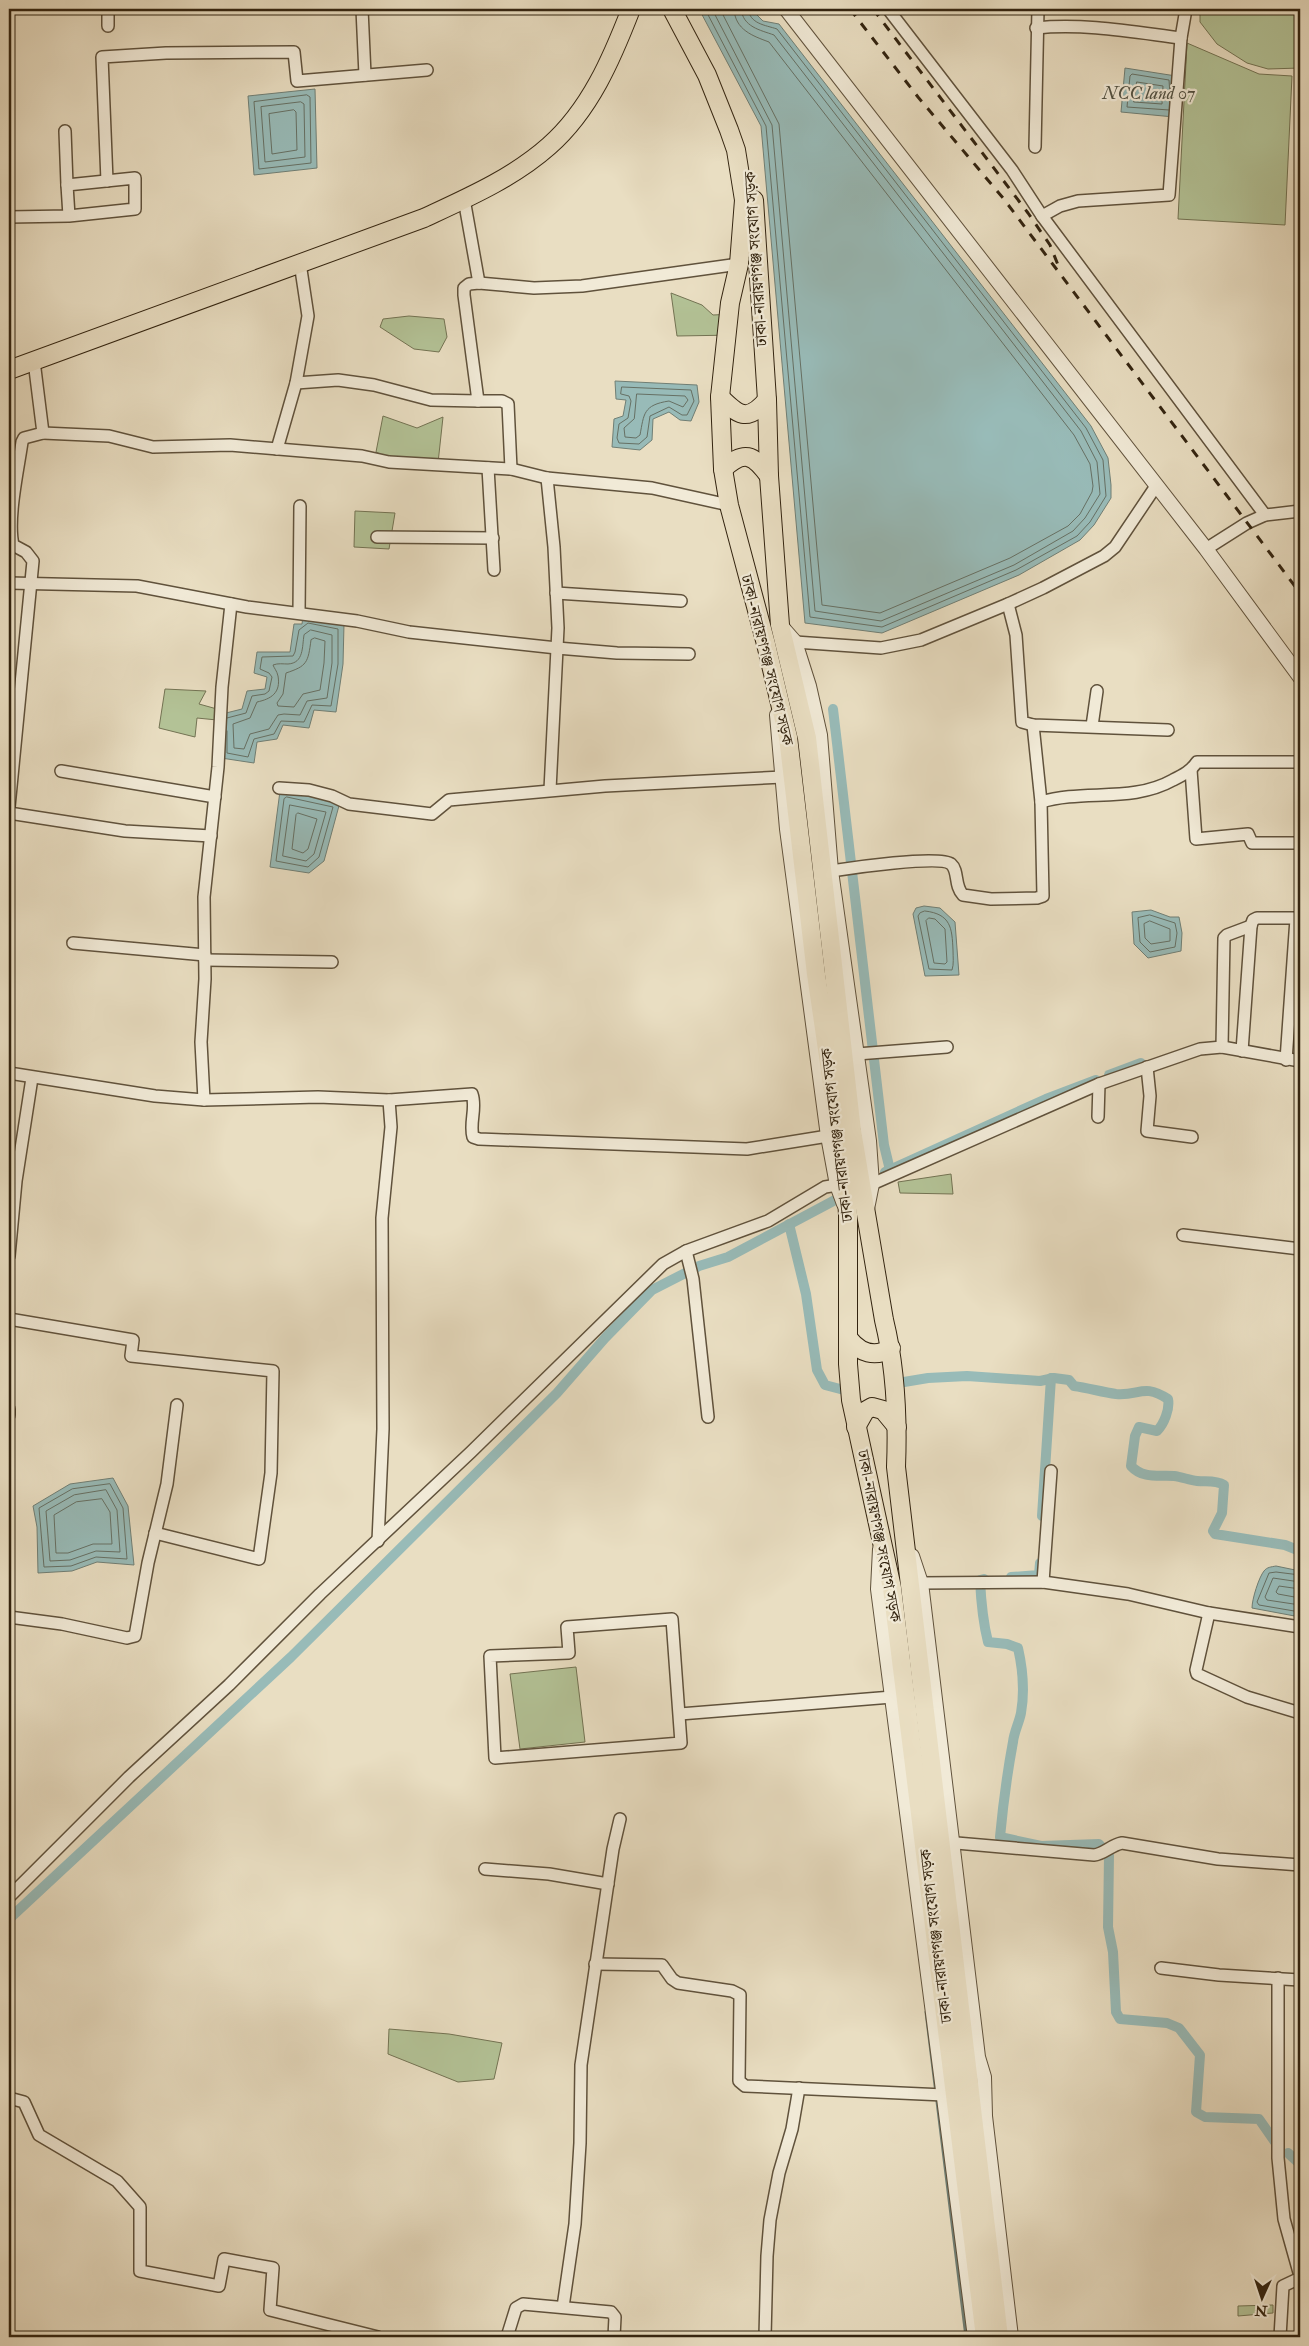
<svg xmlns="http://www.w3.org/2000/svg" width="1309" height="2346" font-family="'IM FELL Double Pica','Noto Serif Bengali',serif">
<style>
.green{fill:#b3c296;stroke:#737353}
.water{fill:#98bbb8;stroke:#707f75}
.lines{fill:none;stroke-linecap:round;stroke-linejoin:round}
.shore{stroke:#667064;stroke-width:1}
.stream{stroke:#707f75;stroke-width:3}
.canal{stroke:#98bbb8;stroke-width:10}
.minor-casing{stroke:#60523c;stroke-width:14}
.tertiary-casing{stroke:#60523c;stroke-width:16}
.primary-casing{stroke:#332410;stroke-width:20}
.minor{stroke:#f1ead7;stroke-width:11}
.tertiary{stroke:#f1ead7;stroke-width:14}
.primary{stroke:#e9dec2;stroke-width:18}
.rail{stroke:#332410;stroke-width:3;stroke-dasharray:9 9;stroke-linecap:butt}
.labels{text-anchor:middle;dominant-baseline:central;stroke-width:4.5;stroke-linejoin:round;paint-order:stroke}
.street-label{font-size:16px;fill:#332410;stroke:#f1ead7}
.water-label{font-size:18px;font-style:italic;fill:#515142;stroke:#f1ead7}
</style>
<rect width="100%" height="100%" fill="#e9dec2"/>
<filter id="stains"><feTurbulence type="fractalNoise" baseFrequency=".004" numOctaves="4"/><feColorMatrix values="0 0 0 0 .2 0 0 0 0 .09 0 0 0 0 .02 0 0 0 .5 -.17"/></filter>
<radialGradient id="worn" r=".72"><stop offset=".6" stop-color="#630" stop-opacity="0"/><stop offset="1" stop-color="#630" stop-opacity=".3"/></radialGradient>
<g class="green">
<polygon points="1200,9 1300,9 1300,68 1268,69 1247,63 1217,44 1200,22"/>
<polygon points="1187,43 1259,74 1292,76 1285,225 1178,219"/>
<polygon points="671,293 702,305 713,315 735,314 735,335 677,336"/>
<polygon points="409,316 444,319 447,337 439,352 414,349 380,327 383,319"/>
<polygon points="383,416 417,428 443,417 438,463 390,459 376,452"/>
<polygon points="355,511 395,513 389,549 354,547"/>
<polygon points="165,689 206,691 199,704 217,709 217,720 197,718 195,737 159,728"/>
<polygon points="951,1174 953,1194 900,1193 898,1182"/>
<polygon points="576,1667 585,1742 520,1749 510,1674"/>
<polygon points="389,2029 449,2034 502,2043 494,2079 458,2082 388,2054"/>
<polygon points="1273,2305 1273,2313 1238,2316 1238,2306"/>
</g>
<g class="water">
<polygon points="699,9 751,9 763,21 779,24 1091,426 1108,458 1111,485 1111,498 1094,525 1080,540 1019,575 882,633 805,623 761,126"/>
<polygon points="1125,68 1176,76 1174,117 1121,112"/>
<polygon points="315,89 317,168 254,175 248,96"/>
<polygon points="615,381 697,385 699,402 691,421 680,420 669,412 653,419 652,440 640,450 612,447 614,419 623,416 626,400 616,399"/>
<polygon points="303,616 344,624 343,664 336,712 314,710 309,728 283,725 277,739 257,742 254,763 221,758 222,714 242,709 247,691 265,689 267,677 254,673 257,652 290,652 294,624 302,624"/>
<polygon points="280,791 340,802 324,861 309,873 270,867"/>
<polygon points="924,906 940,908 955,922 959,975 925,976 913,914 916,908"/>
<polygon points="1151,910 1170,917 1179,917 1182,933 1181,951 1148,958 1134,944 1132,912"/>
<polygon points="113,1478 128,1506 134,1565 97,1562 72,1571 38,1573 37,1527 33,1506 70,1484"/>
<path d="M1276,1566l24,5v46l-48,-9c0,-9 7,-31 12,-37 3,-4 7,-4 12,-5z"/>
</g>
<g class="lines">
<g class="shore">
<path d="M705,9l61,117 44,491 72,10 134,-57 61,-34 13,-14 16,-26 -3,-36 -17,-32 -309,-399c-12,-4 -27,-5 -29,-20"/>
<path d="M712,9l60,116 43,486 66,10 133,-56 59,-34 12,-13 15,-24 -3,-32 -16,-31 -307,-396c-14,-5 -31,-8 -33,-26"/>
<path d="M720,9l59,115 43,481 58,8 130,-55 58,-32 12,-12 12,-22 1,-6 -3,-22 -16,-29 -305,-393c-16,-6 -34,-12 -35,-33"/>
<polygon points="1137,82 1163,86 1162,104 1134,102"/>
<polygon points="307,95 310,97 311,163 259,169 254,102"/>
<polygon points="301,102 304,104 305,157 265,162 261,107"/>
<polygon points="294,110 296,112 297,150 272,154 269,114"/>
<polyline points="1169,110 1127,107 1130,76 1132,74 1169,80 1170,95"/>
<polygon points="622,387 691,390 694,401 687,415 682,415 669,407 650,416 647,437 639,444 619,443 617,438 619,424 628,418 631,401 629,396 621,394"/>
<path d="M637,394l48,2 3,4 -5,7 -14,-6c-26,4 -25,13 -29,34l-4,3 -11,-1 -1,-9 10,-9z"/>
<path d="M311,630l21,5v28l-5,35 -20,3 -7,14 -16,-1 -6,1 -9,14 -19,5 -6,15 -10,-1 -1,-24 17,-6 7,-16c14,-3 24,-9 21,-26 -1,-5 -4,-8 -5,-11 5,-2 10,-1 15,-1 16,-1 14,-17 16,-29z"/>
<path d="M315,638l10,3 -1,22 -4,27 -17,4 -9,13 -16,-1 -1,-3 6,-9 3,-21c21,-7 22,-10 25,-33z"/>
<polyline points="227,731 227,753 248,757 254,739 274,734 281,721 304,722 312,705 331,706 338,664 338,629 308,623 299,630 295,652 293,656 262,657 260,669 269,673 272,677 269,691 265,694 252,696 246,713 227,718"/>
<polygon points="287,797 333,807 319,857 308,867 276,861 284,799"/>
<polygon points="290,805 326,812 314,854 306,861 283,856"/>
<polygon points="298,813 317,819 308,849 303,853 292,849 296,815"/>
<path d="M925,911c26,3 27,17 28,39 0,7 1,14 -1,20l-23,-1 -11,-53 2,-3z"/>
<polygon points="1150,915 1175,923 1177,933 1175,947 1150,952 1140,942 1138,918"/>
<polygon points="929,918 935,919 945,929 947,962 945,964 934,963 926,921"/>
<polygon points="1150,921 1170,929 1170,941 1151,944 1145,938 1144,924"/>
<polygon points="110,1484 123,1508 127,1559 96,1557 71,1566 44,1567 39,1508 72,1489"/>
<polygon points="106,1490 117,1510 120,1552 96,1551 70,1560 50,1561 46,1511 74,1495"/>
<polygon points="102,1499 110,1512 112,1544 93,1544 68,1553 56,1553 54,1515 76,1502"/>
<polyline points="1300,1575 1276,1572 1269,1573 1257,1602 1259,1605 1300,1612"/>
<polyline points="1300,1582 1273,1578 1265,1597 1267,1600 1300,1605"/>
<polyline points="1300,1589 1279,1586 1276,1592 1278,1594 1300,1598"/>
</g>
<polyline class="stream" points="926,2012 966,2337"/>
<g class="canal">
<polyline points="833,709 884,1145 890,1170"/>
<polyline points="1109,1075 1141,1063"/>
<polyline points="885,1172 1046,1099 1096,1080"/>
<polyline points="789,1224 806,1294 817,1370 825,1385 844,1390"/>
<path d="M904,1382l24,-4 39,-2 73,5 14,-3 15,2 5,6c14,2 28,6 42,8 24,2 27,-11 52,5 2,10 -4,25 -11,32l-18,-4 -4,9 -4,30c12,13 27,9 43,10 8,1 15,4 23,5 9,1 19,-1 27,4l-2,28 -9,18 2,3 70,11 15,6"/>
<polyline points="1042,1516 1051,1378"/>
<polyline points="1011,1577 1039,1575 1040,1563"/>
<path d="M984,1579l-4,1c1,21 3,42 8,62l19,2 11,4c5,22 7,42 3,65 -2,10 -7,19 -8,29 -6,32 -10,63 -13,95l41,9 58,-2 10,11 -1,72 5,25 3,60 4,7 47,4 12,5 21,27 -4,57 9,5 54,2 16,23"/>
<polyline points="9,1919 291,1657 557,1393 605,1338 652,1290 699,1266 728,1257 837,1199"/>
<polyline points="1288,2153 1300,2164"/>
</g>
<defs>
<g id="minor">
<polyline points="108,9 108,26"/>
<polyline points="362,9 365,75"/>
<polyline points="888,9 1012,170 1042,216 1265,515"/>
<path d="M1036,28c48,-5 97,4 145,10l5,-29"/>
<polyline points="65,131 67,185"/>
<polyline points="1035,147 1038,9"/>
<polyline points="107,181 102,57 166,53 294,52 297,81 427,70"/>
<polyline points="464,199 479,283"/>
<polyline points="1042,216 1060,206 1078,201 1169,195 1181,38"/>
<polyline points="9,217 69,216 135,209 135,178 67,185 69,216"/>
<polyline points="296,383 338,380 374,385 431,400 478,401 464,295 464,288 469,284 479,283 534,288 582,286 739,264"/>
<polyline points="478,401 502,401 508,404 511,469"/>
<polyline points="43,433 109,436 153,447 230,445 362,456 389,462 511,469 547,478 652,488 729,505"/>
<polyline points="277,449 296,383 308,316 300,263"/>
<polyline points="488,468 494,570"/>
<polyline points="547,478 554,547 558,628 550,790"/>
<polyline points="377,537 493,538"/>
<polyline points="1206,549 1247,523 1265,515 1300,511"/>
<polyline points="9,583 137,586 247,607 357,621 409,632 557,648 617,653 689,654"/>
<polyline points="556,593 681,601"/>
<polyline points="1008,604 1016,635 1022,722 1033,725 1168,730"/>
<polyline points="299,613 300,506"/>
<polyline points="795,642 881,648 921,640 1008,604 1043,588 1104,556 1115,547 1156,486"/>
<polyline points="1092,726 1097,691"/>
<polyline points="1191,770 1196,839 1248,834 1252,843 1300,843"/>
<polyline points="61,771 215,797"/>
<polyline points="279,788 309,790 332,796 349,804 432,814 449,800 605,786 783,777"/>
<path d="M1041,802c43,-13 91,1 132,-22 10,-5 18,-9 24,-18h103"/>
<path d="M9,807l24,-246 -7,-9 -13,-7c-6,-26 5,-75 9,-103l2,-4 19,-5 -9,-72"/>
<polyline points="9,813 125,831 211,836"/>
<path d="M831,871c19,-3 108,-16 120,-7 8,7 3,22 12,31l28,4 46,-1 6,-2 -2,-94 -8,-77"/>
<polyline points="73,943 205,955"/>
<polyline points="205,960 332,962"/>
<polyline points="1222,1047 1224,938 1227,935 1251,926"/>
<polyline points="1242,1051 1251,926 1253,920 1257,918 1300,918"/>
<polyline points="857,1054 947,1047"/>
<polyline points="1286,1060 1296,919"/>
<polyline points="1147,1067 1150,1096 1147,1131 1192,1137"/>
<path d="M9,1073l146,23 49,4 114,-3 71,3 83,-6c5,14 -3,29 1,43l6,2 268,10 81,-13"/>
<polyline points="204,1100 201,1042 205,979 204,897 218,767 222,687 231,604"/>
<polyline points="1098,1117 1099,1084"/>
<polyline points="872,1184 1099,1084 1200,1049 1222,1047 1300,1061"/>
<polyline points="1183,1235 1300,1249"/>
<polyline points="686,1251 693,1279 708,1417"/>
<polyline points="9,1256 16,1181 32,1078"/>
<polyline points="9,1319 133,1340 131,1356 273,1371 271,1473 259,1559 155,1533"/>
<polyline points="9,1409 9,1415"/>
<polyline points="378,1541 383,1429 382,1218 391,1127 389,1100"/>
<polyline points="1043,1582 1051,1471"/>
<polyline points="921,1583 1043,1582 1128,1594 1209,1613 1300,1627"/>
<polyline points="1209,1613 1196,1670 1197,1674 1247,1697 1300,1713"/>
<polyline points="9,1617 62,1624 127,1638 135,1636 148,1563 167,1484 177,1405"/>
<polygon points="672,1619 681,1743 495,1758 490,1656 569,1653 567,1627"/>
<polyline points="680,1714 892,1697"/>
<path d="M945,1842l149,13c10,-1 17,-10 28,-12l96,16 82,6"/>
<polyline points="485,1869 549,1874 608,1884"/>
<polyline points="9,1897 129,1777 229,1685 320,1594 471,1452 663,1264 686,1251 768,1221 825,1187 837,1185"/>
<polyline points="595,1964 662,1965 672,1979 678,1983 732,1991 740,1995 739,2081 745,2086 944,2095"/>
<polyline points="1161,1968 1219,1975 1300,1980"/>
<polyline points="1278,1978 1278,2158 1284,2219 1300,2276"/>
<polyline points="9,2098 24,2102 39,2135 117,2181 140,2207 140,2271 219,2286 224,2259 273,2268 270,2310 378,2337"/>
<polyline points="563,2307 575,2224 580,2143 581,2065 613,1849 620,1819"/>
<polyline points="507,2337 516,2308 523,2304 611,2312 615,2317 614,2337"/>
<polyline points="765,2337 767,2256 770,2220 779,2173 792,2129 799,2088"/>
<polyline points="1280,2337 1283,2286 1300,2278"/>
</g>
<g id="tertiary">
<polyline points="786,9 1206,549 1300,677"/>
<polyline points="780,625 795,642 809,686 820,735 831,871 869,1141 872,1184 867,1209"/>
<polyline points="777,715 787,829 828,1136 837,1185 844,1204"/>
<polyline points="880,1549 878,1589 975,2337"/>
<polyline points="912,1556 921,1583 978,2057 984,2077 985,2116 1011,2337"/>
</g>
<g id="primary">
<polyline points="672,9 707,75 729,130 736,150 744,200 739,264 730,303 720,397 723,469 729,505 766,644 788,737 816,974 846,1179 848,1215 848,1364 851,1400 892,1588 985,2337"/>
<path d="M754,200l13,200 2,76 11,149 27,113 45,393 32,189c12,49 14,97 12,147l103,870"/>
<path d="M9,370l415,-152c43,-20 89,-40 125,-72 41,-36 63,-88 82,-137"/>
<path d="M720,397c18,18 27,26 47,3"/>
<path d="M723,469c21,-19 30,-15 46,7"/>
<path d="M849,1339c11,14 26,19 42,9"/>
<polyline points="856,1427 865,1411 872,1407 883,1410 897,1427"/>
</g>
</defs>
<use href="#minor" class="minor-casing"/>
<use href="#tertiary" class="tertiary-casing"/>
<use href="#primary" class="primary-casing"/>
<use href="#minor" class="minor"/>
<use href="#tertiary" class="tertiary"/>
<use href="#primary" class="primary"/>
<g class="rail">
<polyline points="850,9 918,97 1003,198 1300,593"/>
<polyline points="873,9 1028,213 1050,245 1058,265"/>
</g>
</g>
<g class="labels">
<g class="street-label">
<text transform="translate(756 259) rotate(-94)">ঢাকা-নারায়ণগঞ্জ সংযোগ সড়ক</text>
<text transform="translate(767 660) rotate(76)">ঢাকা-নারায়ণগঞ্জ সংযোগ সড়ক</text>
<text transform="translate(837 1135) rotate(-97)">ঢাকা-নারায়ণগঞ্জ সংযোগ সড়ক</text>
<text transform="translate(879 1536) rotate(79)">ঢাকা-নারায়ণগঞ্জ সংযোগ সড়ক</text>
<text transform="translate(936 1936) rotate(-97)">ঢাকা-নারায়ণগঞ্জ সংযোগ সড়ক</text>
</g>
<g class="water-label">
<text x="1149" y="93">NCC land 07</text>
</g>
</g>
<rect width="1309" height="2346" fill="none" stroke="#e9dec2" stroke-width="30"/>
<rect x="10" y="10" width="1289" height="2326" fill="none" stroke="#332410" stroke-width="2.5"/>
<rect x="15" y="15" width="1279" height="2316" fill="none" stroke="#332410"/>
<g transform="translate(1262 2298) rotate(183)" stroke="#f1ead7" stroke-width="4" paint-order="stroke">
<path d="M0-4L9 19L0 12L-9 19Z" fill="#332410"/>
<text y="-8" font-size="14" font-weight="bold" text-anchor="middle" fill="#332410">N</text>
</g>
<rect width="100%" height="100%" filter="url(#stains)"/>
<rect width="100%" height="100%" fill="url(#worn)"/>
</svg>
